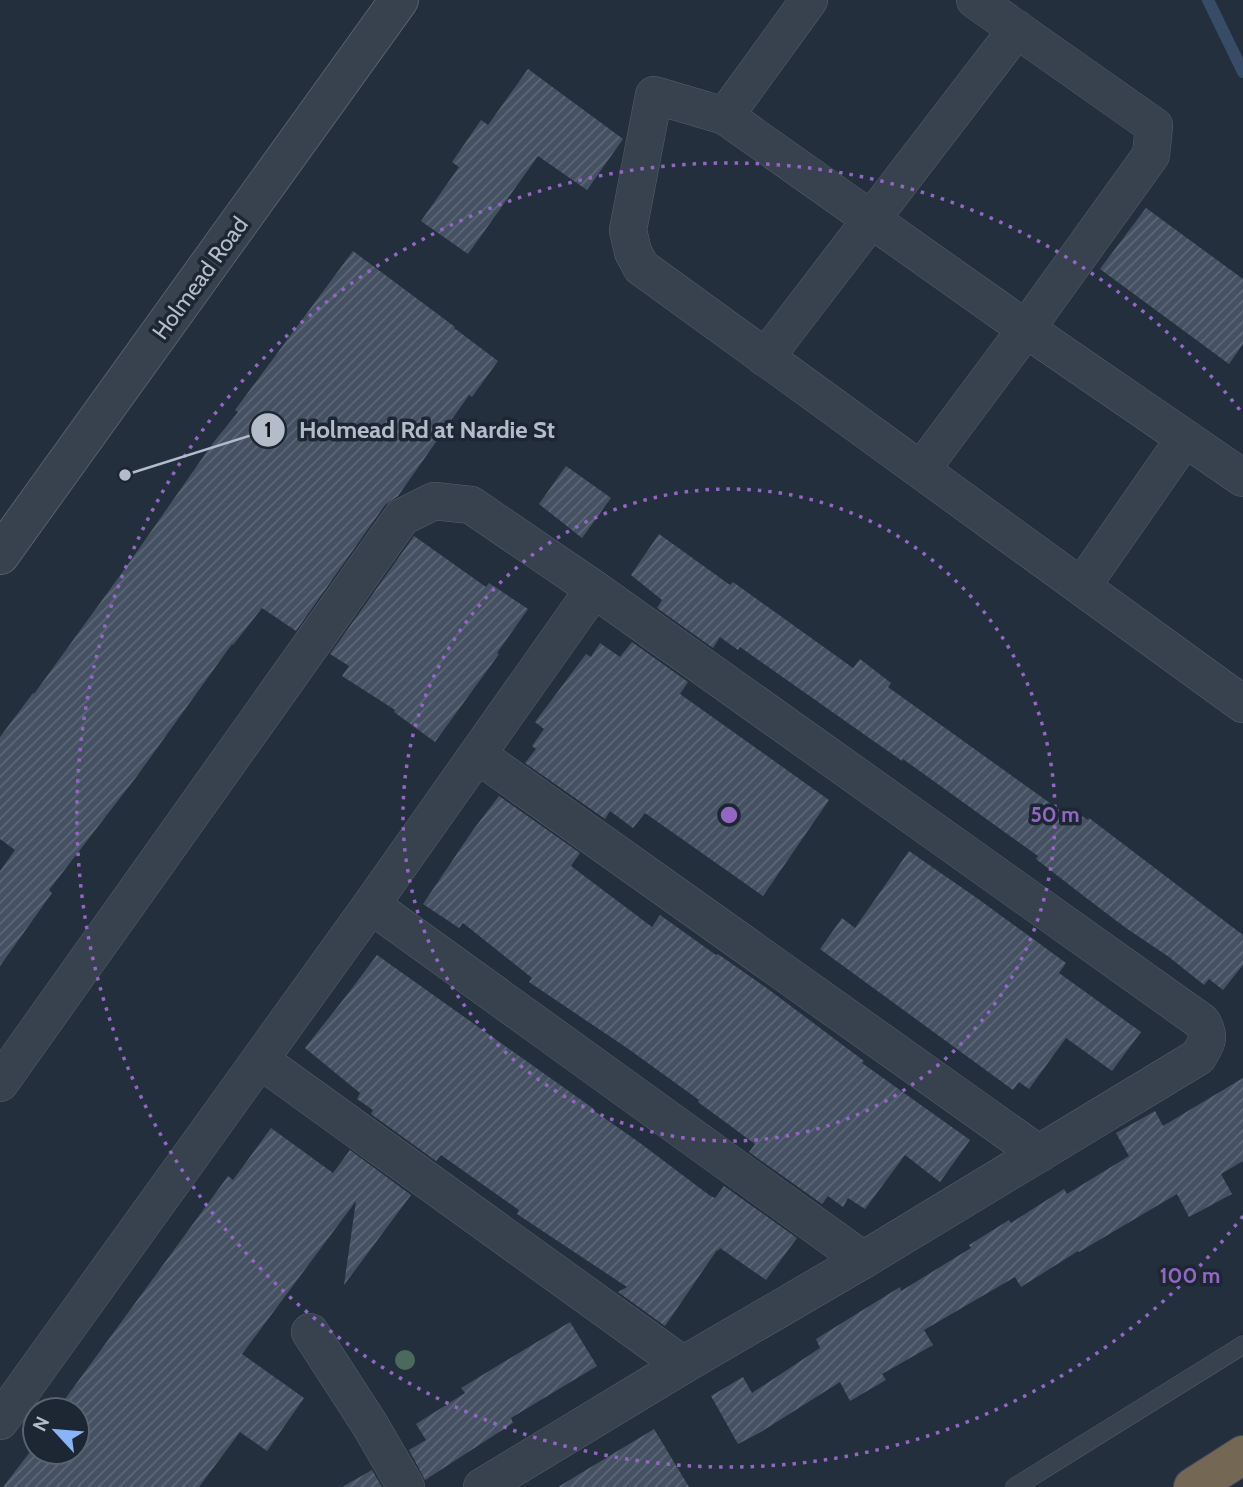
<svg xmlns="http://www.w3.org/2000/svg" width="1243" height="1487" font-family="Cabin,sans-serif">
<style>
.lines{fill:none;stroke-linecap:round;stroke-linejoin:round}
.stream{stroke:#394c67;stroke-width:12}
.building{fill:url(#building-hatch)}
.service-casing{stroke:#565f6c;stroke-width:19}
.minor-casing{stroke:#565f6c;stroke-width:38}
.tertiary-casing{stroke:#565f6c;stroke-width:40}
.motorway-casing{stroke:#434c59;stroke-width:40}
.service{stroke:#38414e;stroke-width:18}
.minor{stroke:#38414e;stroke-width:37}
.tertiary{stroke:#38414e;stroke-width:38}
.motorway{stroke:#746855;stroke-width:38}
.tree{fill:#4b6a5d}
.ring{fill:none;stroke:#9266c3;stroke-width:3.5;stroke-dasharray:3.5 7}
.labels{text-anchor:middle;dominant-baseline:central;stroke-width:7;stroke-linejoin:round;paint-order:stroke}
.street-label{font-size:23px;fill:#b4bcc9;stroke:#1d2633}
.centre{fill:#9266c3;stroke:#1d2633;stroke-width:3.5}
.ring-label{font-size:21px;text-anchor:middle;font-weight:bold;fill:#9266c3;stroke:#1d2633;stroke-width:7;stroke-linejoin:round;paint-order:stroke}
.leader{fill:none;stroke:#b4bcc9;stroke-width:2.5}
.callout-dot{fill:#b4bcc9;stroke:#1d2633;stroke-width:2.5}
.mark-label{font-size:21px;text-anchor:middle;font-weight:bold;fill:#111}
.callout-label{font-size:24px;text-anchor:middle;font-weight:bold;fill:#b4bcc9;stroke:#1d2633;stroke-width:7;stroke-linejoin:round;paint-order:stroke}
</style>
<defs>
<pattern id="building-hatch" width="6" height="6" patternUnits="userSpaceOnUse" patternTransform="scale(1.75)"><rect width="6" height="6" fill="#455162"/><path d="M-1 1l2-2M0 6l6-6M5 7l2-2" fill="none" stroke="#5d6877"/></pattern>
</defs>
<rect width="100%" height="100%" fill="#242f3e"/>
<g class="lines">
<polyline class="stream" points="1208,0 1243,72"/>
</g>
<g class="building">
<polygon points="528,69 623,139 587,190 538,156 468,254 421,221 459,167 452,162 481,120 488,125"/>
<polygon points="1146,208 1243,279 1243,344 1229,364 1100,269"/>
<polygon points="353,251 455,327 454,328 498,361 472,397 469,395 398,496 385,505 296,631 262,608 233,645 232,644 137,776 49,890 52,893 0,966 0,871 15,850 0,839 0,737 33,693 34,694 124,570 213,443 238,412 235,410"/>
<polygon points="566,466 611,498 582,538 539,504"/>
<polygon points="659,534 730,585 733,582 853,668 860,659 891,683 888,687 1068,816 1073,810 1088,820 1089,818 1243,935 1243,965 1223,990 1209,979 1204,985 1169,957 1126,928 1085,897 1036,859 1038,856 903,759 902,761 740,647 738,650 720,637 713,648 657,608 662,600 631,575"/>
<polygon points="414,536 486,587 489,583 528,609 497,653 499,654 435,742 394,712 395,710 342,676 349,666 330,654"/>
<polygon points="632,642 688,682 680,694 829,800 763,896 645,813 633,828 610,811 605,819 525,763 536,749 532,746 544,729 535,722 586,654 591,657 600,643 620,657"/>
<polygon points="499,796 580,853 571,866 652,927 660,915 716,955 718,954 768,989 864,1061 862,1063 970,1140 940,1182 905,1155 865,1209 848,1198 843,1207 828,1196 822,1204 749,1152 755,1144 698,1102 699,1100 627,1048 529,982 532,978 463,923 459,928 423,904 473,830"/>
<polygon points="909,851 974,896 1066,963 1059,973 1141,1032 1112,1071 1066,1038 1029,1089 1019,1082 1013,1090 820,949 842,918 855,928"/>
<polygon points="377,955 594,1109 593,1110 640,1143 709,1195 715,1198 724,1186 797,1238 766,1280 720,1248 718,1251 717,1250 665,1326 618,1292 627,1287 517,1214 519,1210 441,1155 436,1161 371,1114 373,1110 357,1099 360,1093 305,1048 350,991"/>
<polygon points="1243,1078 1243,1161 1221,1174 1232,1194 1189,1217 1177,1194 1079,1252 1078,1251 1021,1287 1015,1277 924,1330 933,1345 882,1374 886,1380 850,1401 840,1382 761,1432 738,1444 711,1396 743,1377 752,1393 820,1348 816,1339 900,1287 901,1291 971,1248 969,1245 1009,1220 1011,1223 1064,1189 1067,1194 1129,1156 1116,1133 1155,1111 1163,1126"/>
<polygon points="271,1128 333,1173 350,1150 411,1195 344,1285 356,1201 242,1354 304,1398 267,1451 240,1432 199,1487 3,1487 30,1452 28,1451 35,1441 35,1452 77,1452 77,1410 57,1410 228,1176 233,1180"/>
<polygon points="570,1322 597,1366 511,1418 513,1423 425,1480 409,1450 426,1440 416,1424 465,1393 461,1388"/>
<polygon points="654,1429 689,1487 558,1487"/>
<polygon points="372,1470 382,1487 342,1487"/>
</g>
<g class="lines">
<defs>
<polyline id="service" points="1015,1487 1243,1345"/>
<g id="minor">
<polyline points="725,116 809,0"/>
<polyline points="765,358 1017,29"/>
<polyline points="921,470 1026,329 1151,155 1154,126 975,0"/>
<polyline points="1243,478 1026,329 725,116 654,95 628,230 633,252 641,267 1243,704"/>
<polyline points="1082,586 1185,438"/>
<polyline points="478,755 1039,1154"/>
<polyline points="371,905 863,1260"/>
<polyline points="260,1060 683,1365"/>
<path d="M0,1083l402,-566 32,-16 37,4 123,84 608,433c9,16 5,20 -4,35l-335,203 -180,105 -201,122"/>
<polyline points="310,1332 370,1425 406,1487"/>
<polyline points="0,1421 371,905 594,589"/>
</g>
<polyline id="tertiary" points="0,555 399,0"/>
<polyline id="motorway" points="1193,1487 1243,1455"/>
</defs>
<use href="#service" class="service-casing"/>
<use href="#minor" class="minor-casing"/>
<use href="#tertiary" class="tertiary-casing"/>
<use href="#motorway" class="motorway-casing"/>
<use href="#service" class="service"/>
<use href="#minor" class="minor"/>
<use href="#tertiary" class="tertiary"/>
<use href="#motorway" class="motorway"/>
</g>
<circle class="tree" cx="405" cy="1360" r="10"/>
<g class="ring">
<circle cx="729" cy="815" r="326"/>
<path d="M1243 1216A652 652 0 1 1 1243 414"/>
</g>
<g class="labels">
<g class="street-label">
<text transform="translate(200 278) rotate(-54)">Holmead Road</text>
</g>
</g>
<circle cx="729" cy="815" r="10" class="centre"/>
<g class="ring-label">
<text x="1055" y="822">50 m</text>
<text x="1190" y="1283">100 m</text>
</g>
<path class="leader" d="M125 475L268 430"/>
<g class="callout-dot">
<circle cx="125" cy="475" r="7"/>
<circle cx="268" cy="430" r="18"/>
</g>
<g class="mark-label">
<text x="268" y="437">1</text>
</g>
<g class="callout-label">
<text x="427" y="438">Holmead Rd at Nardie St</text>
</g>
<g transform="translate(56 1431) rotate(296)"><circle r="33" fill="#1d2633" stroke="#59626f" stroke-width="2"/>
<path d="M0-5L12 26L0 18L-12 26Z" fill="#8ab4f8"/>
<text y="-10" font-size="19" font-weight="bold" text-anchor="middle" fill="#b4bcc9">N</text>
</g>
</svg>
